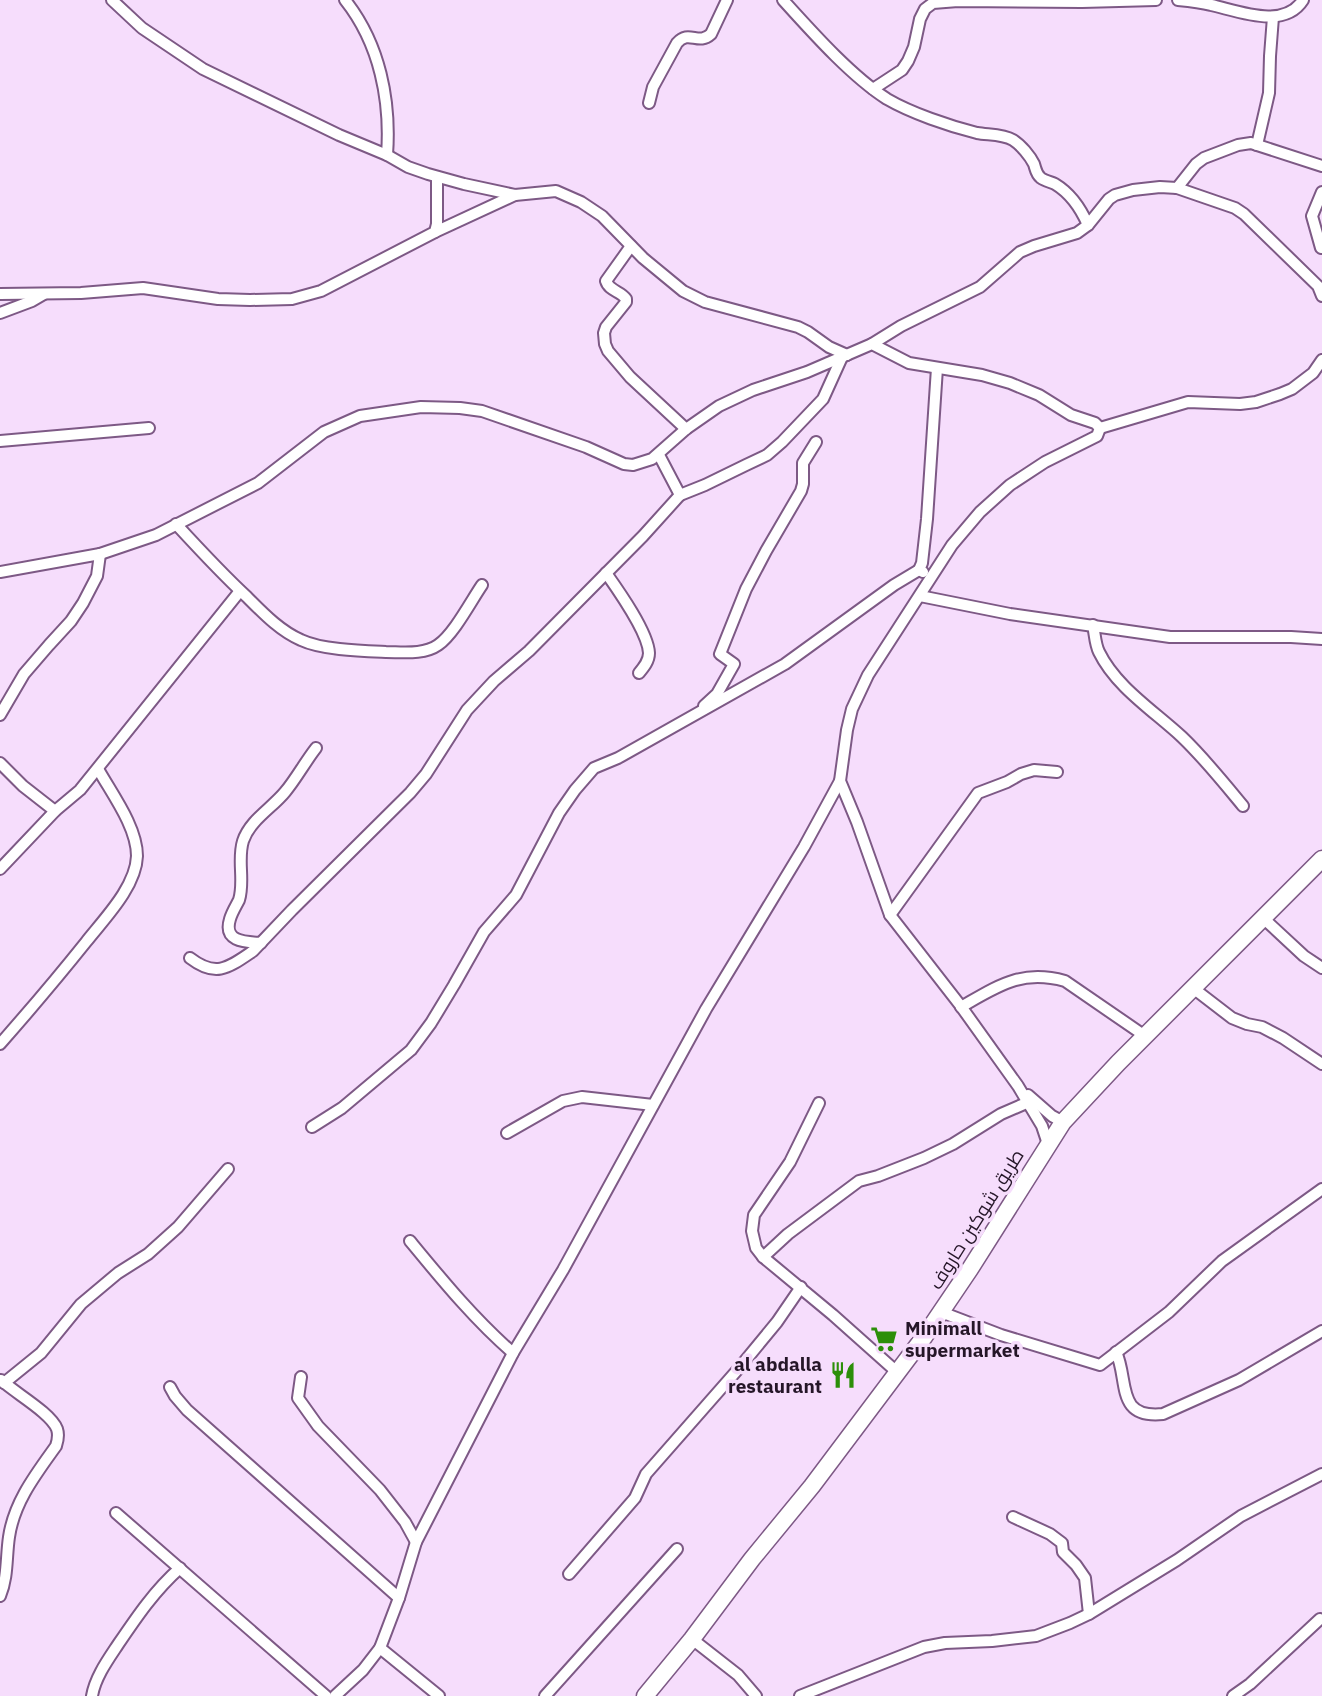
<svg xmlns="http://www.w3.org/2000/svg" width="1322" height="1696" font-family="'IBM Plex Sans',Cairo,sans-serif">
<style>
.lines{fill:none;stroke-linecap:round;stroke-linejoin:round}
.street-casing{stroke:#7d5985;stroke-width:14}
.primary-casing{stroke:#7d5985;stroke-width:19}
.street{stroke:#fff;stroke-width:10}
.primary{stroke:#fff;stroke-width:16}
.labels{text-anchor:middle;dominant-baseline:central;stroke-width:7;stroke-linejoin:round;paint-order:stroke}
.street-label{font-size:19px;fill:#251628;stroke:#f6ddfc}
.poi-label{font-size:19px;font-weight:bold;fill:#251628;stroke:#f6ddfc;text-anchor:start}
</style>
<rect width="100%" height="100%" fill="#f6ddfc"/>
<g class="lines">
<defs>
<g id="street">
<polyline points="112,0 142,28 203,69 339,135 387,155 408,167 428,174 464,184 515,195 556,191 581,202 602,216 643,258 683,291 705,302 798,327 808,332 829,347 847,355"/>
<path d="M345,0c35,44 46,101 42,155"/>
<path d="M783,0c29,32 68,76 104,99 24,14 62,27 90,34 11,2 26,1 36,7 8,5 17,16 21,24 2,6 2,10 7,14 4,3 10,4 14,6 15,9 26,25 33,41"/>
<path d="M1178,0c11,1 22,2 33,5 27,6 73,25 92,-5"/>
<polyline points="873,89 902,70 908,61 914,47 920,19 925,9 933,3 958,1 1082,2 1156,0"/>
<path d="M649,103l4,-16 24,-44c12,-14 21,3 34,-9l16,-34"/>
<polyline points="1257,145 1269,93 1270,56 1273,17"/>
<polyline points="1177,188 1196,164 1204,158 1238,145 1251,143 1322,166"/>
<polyline points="435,232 515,195"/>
<path d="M631,246l-25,35c3,10 15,10 20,18v3l-20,25 -2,6 1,11 3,7 22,26 56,52"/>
<polyline points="1321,248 1312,216 1322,192"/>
<polyline points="0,294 81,293 143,288 218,299 250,300 292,299 321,291 435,232 437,224 437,177"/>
<polyline points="0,313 32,301 44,294"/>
<polyline points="872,344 901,326 980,287 1020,252 1034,246 1077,233 1088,225 1109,199 1115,195 1133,190 1160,187 1177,188 1235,208 1244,214 1318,286 1322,296"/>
<polyline points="1100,428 1188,402 1240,404 1256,402 1280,394 1292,389 1313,373 1322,360"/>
<polyline points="0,441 149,428"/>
<polyline points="680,495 705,485 746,465 767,455 782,442 823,399 842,357"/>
<path d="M176,524c23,25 46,50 71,73 16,16 33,34 54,43 21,10 61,11 85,12 16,0 38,3 52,-7 16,-11 33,-44 44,-60"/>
<polyline points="0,572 100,554 156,535 258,483 324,432 360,416 421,407 460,408 482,411 586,447 624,464 633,465 652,459 686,429 719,406 753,390 807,372 872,344 909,363 982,375 1010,383 1039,395 1071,415 1095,423 1100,428 1097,436 1045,462 1010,485 980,512 952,545 868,675 852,709 847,730 840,781 857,822 890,915 960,1005 1018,1086 1042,1126 1048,1144"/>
<polyline points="923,572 919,570 922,563 927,519 937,368"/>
<path d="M606,573c12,17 42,59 43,80 0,8 -5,14 -10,20"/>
<polyline points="920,596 1010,614 1170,637 1291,637 1322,639"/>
<path d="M1093,625c2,9 2,19 6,27 17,35 55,59 83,85 22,21 42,46 61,69"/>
<polyline points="704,706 717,694 734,664 720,654 746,589 766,551 801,491 803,484 803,463 816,442"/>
<polyline points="0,715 24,674 49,645 71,621 83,603 97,576 100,554"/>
<polyline points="0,763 23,786 55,811"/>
<polyline points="0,869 55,811 80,790 240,591"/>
<polyline points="890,915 978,793 1007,782 1021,774 1034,770 1057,772"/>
<polyline points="1262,917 1304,956 1322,968"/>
<path d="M261,943c-16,-1 -38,-1 -31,-24 2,-7 6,-13 9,-19 6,-19 -2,-40 4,-59 7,-21 29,-33 42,-49 11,-13 20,-30 31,-44"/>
<path d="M190,958c26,20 38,10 63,-7l39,-41 118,-117 16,-19 41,-64 27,-29 35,-30 114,-115 37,-41 -21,-40"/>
<polyline points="1193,988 1232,1018 1247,1024 1262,1027 1283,1038 1322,1064"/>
<path d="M961,1007c37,-21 60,-38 104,-26l80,55"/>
<path d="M0,1044c30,-34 58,-67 86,-102 18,-23 50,-55 51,-86 0,-29 -25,-62 -39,-87"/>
<polyline points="1028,1095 1052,1116 1063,1122"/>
<polyline points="819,1103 790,1162 754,1215 752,1231 756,1248 763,1257 833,1315 898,1373"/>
<polyline points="312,1127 342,1108 411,1050 431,1023 454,985 484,932 516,895 559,813 575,790 594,768 618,758 785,664 894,585 919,570"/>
<polyline points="507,1133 563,1101 582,1097 653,1105"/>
<path d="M410,1241c33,40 64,78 103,112"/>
<polyline points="763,1257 788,1234 859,1181 878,1176 924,1158 953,1144 1001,1114 1031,1101"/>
<polyline points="941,1312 1001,1335 1100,1365 1169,1312 1222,1261 1322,1189"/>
<path d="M1116,1352c13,28 -1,67 47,62l76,-34 83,-49"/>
<polyline points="301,1377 298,1398 318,1426 380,1490 405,1522 416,1542"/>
<polyline points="4,1383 41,1353 81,1304 118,1273 148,1254 178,1227 228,1169"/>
<polyline points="170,1387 175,1396 187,1410 399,1598"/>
<polyline points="116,1513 326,1696"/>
<polyline points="1013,1517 1050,1534 1062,1543 1063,1552 1076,1565 1085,1578 1089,1614"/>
<polyline points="569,1574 635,1498 646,1474 740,1367 777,1322 801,1287"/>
<path d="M0,1596c8,-19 6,-39 9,-59 5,-35 27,-63 47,-91 2,-6 3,-11 1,-17 -6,-16 -42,-36 -56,-49"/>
<polyline points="692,1639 738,1675 756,1696"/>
<polyline points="380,1648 439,1696"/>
<path d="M92,1696c3,-18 15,-35 25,-50 19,-28 37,-55 63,-78"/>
<polyline points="335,1696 363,1670 380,1648 399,1598 416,1542 513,1353 563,1270 706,1009 804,847 840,781"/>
<polyline points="545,1696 677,1549"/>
<polyline points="800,1696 924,1647 945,1643 992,1641 1036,1636 1070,1623 1089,1614 1177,1560 1241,1516 1322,1474"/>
<polyline points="1233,1696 1250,1684 1320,1619"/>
</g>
<polyline id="primary" points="645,1696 692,1639 752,1559 812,1486 924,1337 970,1269 1063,1122 1118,1063 1322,859"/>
</defs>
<use href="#street" class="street-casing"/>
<use href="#primary" class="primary-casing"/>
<use href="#street" class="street"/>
<use href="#primary" class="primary"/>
</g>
<defs>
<symbol id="supermarket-bare" viewBox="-9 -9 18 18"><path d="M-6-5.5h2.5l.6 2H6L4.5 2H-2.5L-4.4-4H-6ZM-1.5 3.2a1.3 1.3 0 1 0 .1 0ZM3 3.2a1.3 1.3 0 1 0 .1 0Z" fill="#2c8f09" stroke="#f6ddfc" stroke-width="2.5" paint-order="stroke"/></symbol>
<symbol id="restaurant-bare" viewBox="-9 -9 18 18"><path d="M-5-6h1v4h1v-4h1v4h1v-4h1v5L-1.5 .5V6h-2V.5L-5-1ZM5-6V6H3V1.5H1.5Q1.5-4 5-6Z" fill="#2c8f09" stroke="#f6ddfc" stroke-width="2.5" paint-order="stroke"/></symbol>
</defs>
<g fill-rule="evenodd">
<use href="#supermarket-bare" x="865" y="1320" width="38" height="38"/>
<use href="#restaurant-bare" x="824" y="1356" width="38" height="38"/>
</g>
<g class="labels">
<g class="street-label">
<text transform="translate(976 1219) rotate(-58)">طريق شوكين حاروف</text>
</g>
<g class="poi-label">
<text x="905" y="1328">Minimall<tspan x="905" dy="22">supermarket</tspan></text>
<text x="822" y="1364" text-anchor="end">al abdalla<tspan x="822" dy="22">restaurant</tspan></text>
</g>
</g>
</svg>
